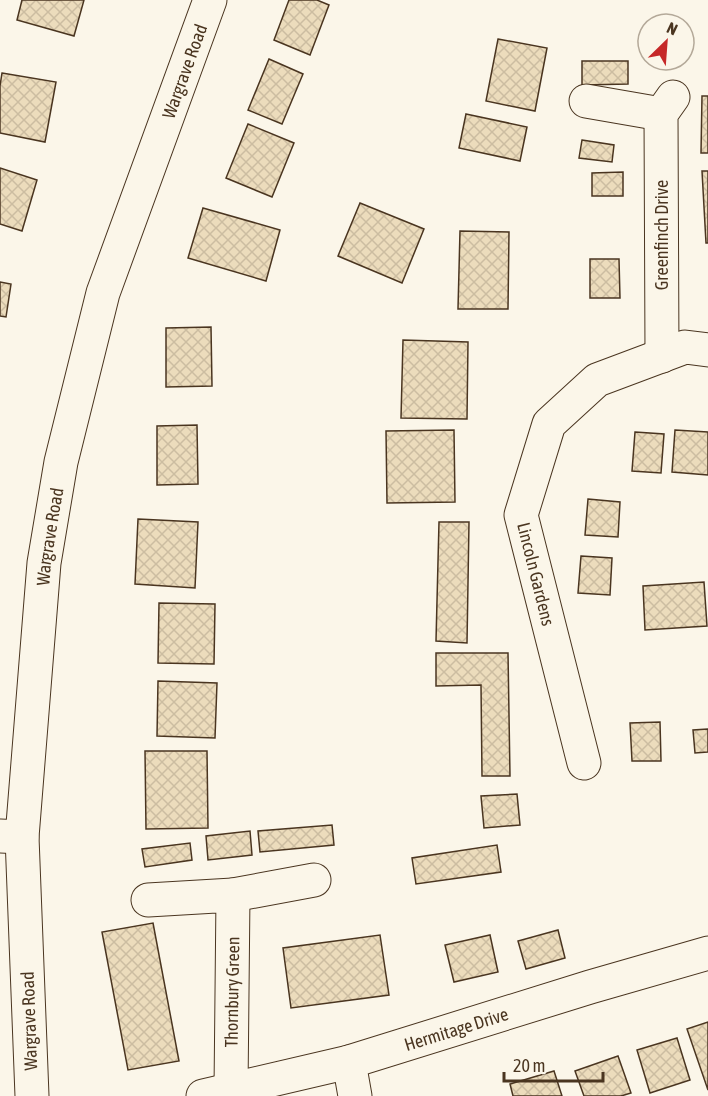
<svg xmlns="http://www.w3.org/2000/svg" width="708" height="1096" font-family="'Asap Condensed',sans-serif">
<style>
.building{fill:url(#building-cross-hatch);stroke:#4a3520;stroke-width:1.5}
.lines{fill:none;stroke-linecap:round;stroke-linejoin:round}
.minor-casing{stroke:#4a3520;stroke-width:35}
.major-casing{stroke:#4a3520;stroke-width:35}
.minor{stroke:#fbf6e9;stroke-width:33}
.major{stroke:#fbf6e9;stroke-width:33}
.labels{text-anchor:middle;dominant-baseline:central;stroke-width:4.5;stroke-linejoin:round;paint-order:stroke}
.street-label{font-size:18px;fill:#4a3520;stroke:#fbf6e9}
</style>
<defs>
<pattern id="building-cross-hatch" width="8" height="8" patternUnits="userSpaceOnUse" patternTransform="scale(1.5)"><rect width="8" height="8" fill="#ecdcbc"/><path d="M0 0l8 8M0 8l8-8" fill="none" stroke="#ccbda1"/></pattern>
</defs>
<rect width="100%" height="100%" fill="#fbf6e9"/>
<g class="building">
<polygon points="22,0 84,0 74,36 17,20"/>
<polygon points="289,0 317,0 329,5 310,55 274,40"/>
<polygon points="498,39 547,48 535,111 486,101"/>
<polygon points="269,59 303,74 282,124 248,110"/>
<polygon points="582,61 628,61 628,84 582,85"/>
<polygon points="2,73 56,82 45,142 0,133 0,86"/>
<polygon points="702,96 708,96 708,153 701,153"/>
<polygon points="466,114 527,127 520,161 459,148"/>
<polygon points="248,124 294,143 272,197 226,178"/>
<polygon points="582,140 614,145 612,162 579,158"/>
<polygon points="0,168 37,180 22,231 0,224"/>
<polygon points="702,171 708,171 708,243 706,243"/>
<polygon points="623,172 623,196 592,196 592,173"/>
<polygon points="360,203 424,229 402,283 338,256"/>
<polygon points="203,208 280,230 266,281 188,258"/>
<polygon points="460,231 509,232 508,309 458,309"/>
<polygon points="590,259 619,259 620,298 590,298"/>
<polygon points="0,282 11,284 6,317 0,316"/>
<polygon points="211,327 212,386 166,387 166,328"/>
<polygon points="403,340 468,342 467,419 401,418"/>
<polygon points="197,425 198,484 157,485 157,426"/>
<polygon points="454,430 455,502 387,503 386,431"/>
<polygon points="675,430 708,432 708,475 672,472"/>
<polygon points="635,432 664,434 661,473 632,471"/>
<polygon points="588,499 620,502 618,537 585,535"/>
<polygon points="138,519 198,522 195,588 135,584"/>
<polygon points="439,522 469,522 467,643 436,641"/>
<polygon points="581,556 612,558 610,595 578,593"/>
<polygon points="704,582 707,626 645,630 643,586"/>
<polygon points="159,603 215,604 214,664 158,663"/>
<polygon points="436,653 508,653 510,776 482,776 481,685 436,686"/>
<polygon points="158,681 217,683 215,738 157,736"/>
<polygon points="660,722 661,761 632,761 630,723"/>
<polygon points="708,729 708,752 695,753 693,730"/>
<polygon points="145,751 207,751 208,828 146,829"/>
<polygon points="517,794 520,825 484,828 481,796"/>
<polygon points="332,825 334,845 260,852 258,831"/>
<polygon points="250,831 252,855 208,860 206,836"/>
<polygon points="190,843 192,860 145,867 142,849"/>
<polygon points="497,845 501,872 416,884 412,858"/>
<polygon points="153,923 179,1061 128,1070 102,932"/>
<polygon points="558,930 565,958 526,969 518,941"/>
<polygon points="380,935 389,995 291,1008 283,948"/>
<polygon points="490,935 498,972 454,982 445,945"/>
<polygon points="708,1022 708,1090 687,1029"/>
<polygon points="677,1038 690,1080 650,1093 637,1050"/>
<polygon points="618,1056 631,1093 621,1096 584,1096 575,1071"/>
<polygon points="554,1071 562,1096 513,1096 510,1084"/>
</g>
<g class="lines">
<defs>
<g id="minor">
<polyline points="586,101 661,114"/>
<polyline points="662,356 661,114 673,97"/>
<polyline points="584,763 521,515 549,424 597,380 685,347 708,350"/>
<polyline points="0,836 22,837"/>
<polyline points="233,895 314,880"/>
<polyline points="148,900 233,895 231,1090"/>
<polyline points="349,1062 355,1096"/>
<path id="s1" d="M203,1096l146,-34 241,-75 118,-34"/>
</g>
<g id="major">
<path id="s2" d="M32,1096l-10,-259 22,-274 17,-101 42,-169 107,-293"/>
</g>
</defs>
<use href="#minor" class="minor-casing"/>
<use href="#major" class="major-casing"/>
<use href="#minor" class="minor"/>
<use href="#major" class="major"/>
</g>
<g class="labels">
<g class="street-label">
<text stroke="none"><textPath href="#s2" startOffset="1047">Wargrave Road</textPath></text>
<text transform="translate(661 235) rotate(-90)">Greenfinch Drive</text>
<text stroke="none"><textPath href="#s2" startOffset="561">Wargrave Road</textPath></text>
<text transform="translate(536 574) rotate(76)">Lincoln Gardens</text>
<text transform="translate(232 992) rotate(-89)">Thornbury Green</text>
<text transform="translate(29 1021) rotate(-92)">Wargrave Road</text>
<text stroke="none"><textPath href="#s1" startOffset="262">Hermitage Drive</textPath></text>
</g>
</g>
<g transform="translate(666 42) rotate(25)"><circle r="28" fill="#fbf6e9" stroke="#b4a999" stroke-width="1.5"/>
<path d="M0-4.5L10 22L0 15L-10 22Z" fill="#c62828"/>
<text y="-9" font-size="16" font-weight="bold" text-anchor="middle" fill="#4a3520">N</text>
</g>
<path d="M504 1072v9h99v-9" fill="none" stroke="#4a3520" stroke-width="3"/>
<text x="513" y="1072" font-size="18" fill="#4a3520" stroke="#fbf6e9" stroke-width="4.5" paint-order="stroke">20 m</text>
</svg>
